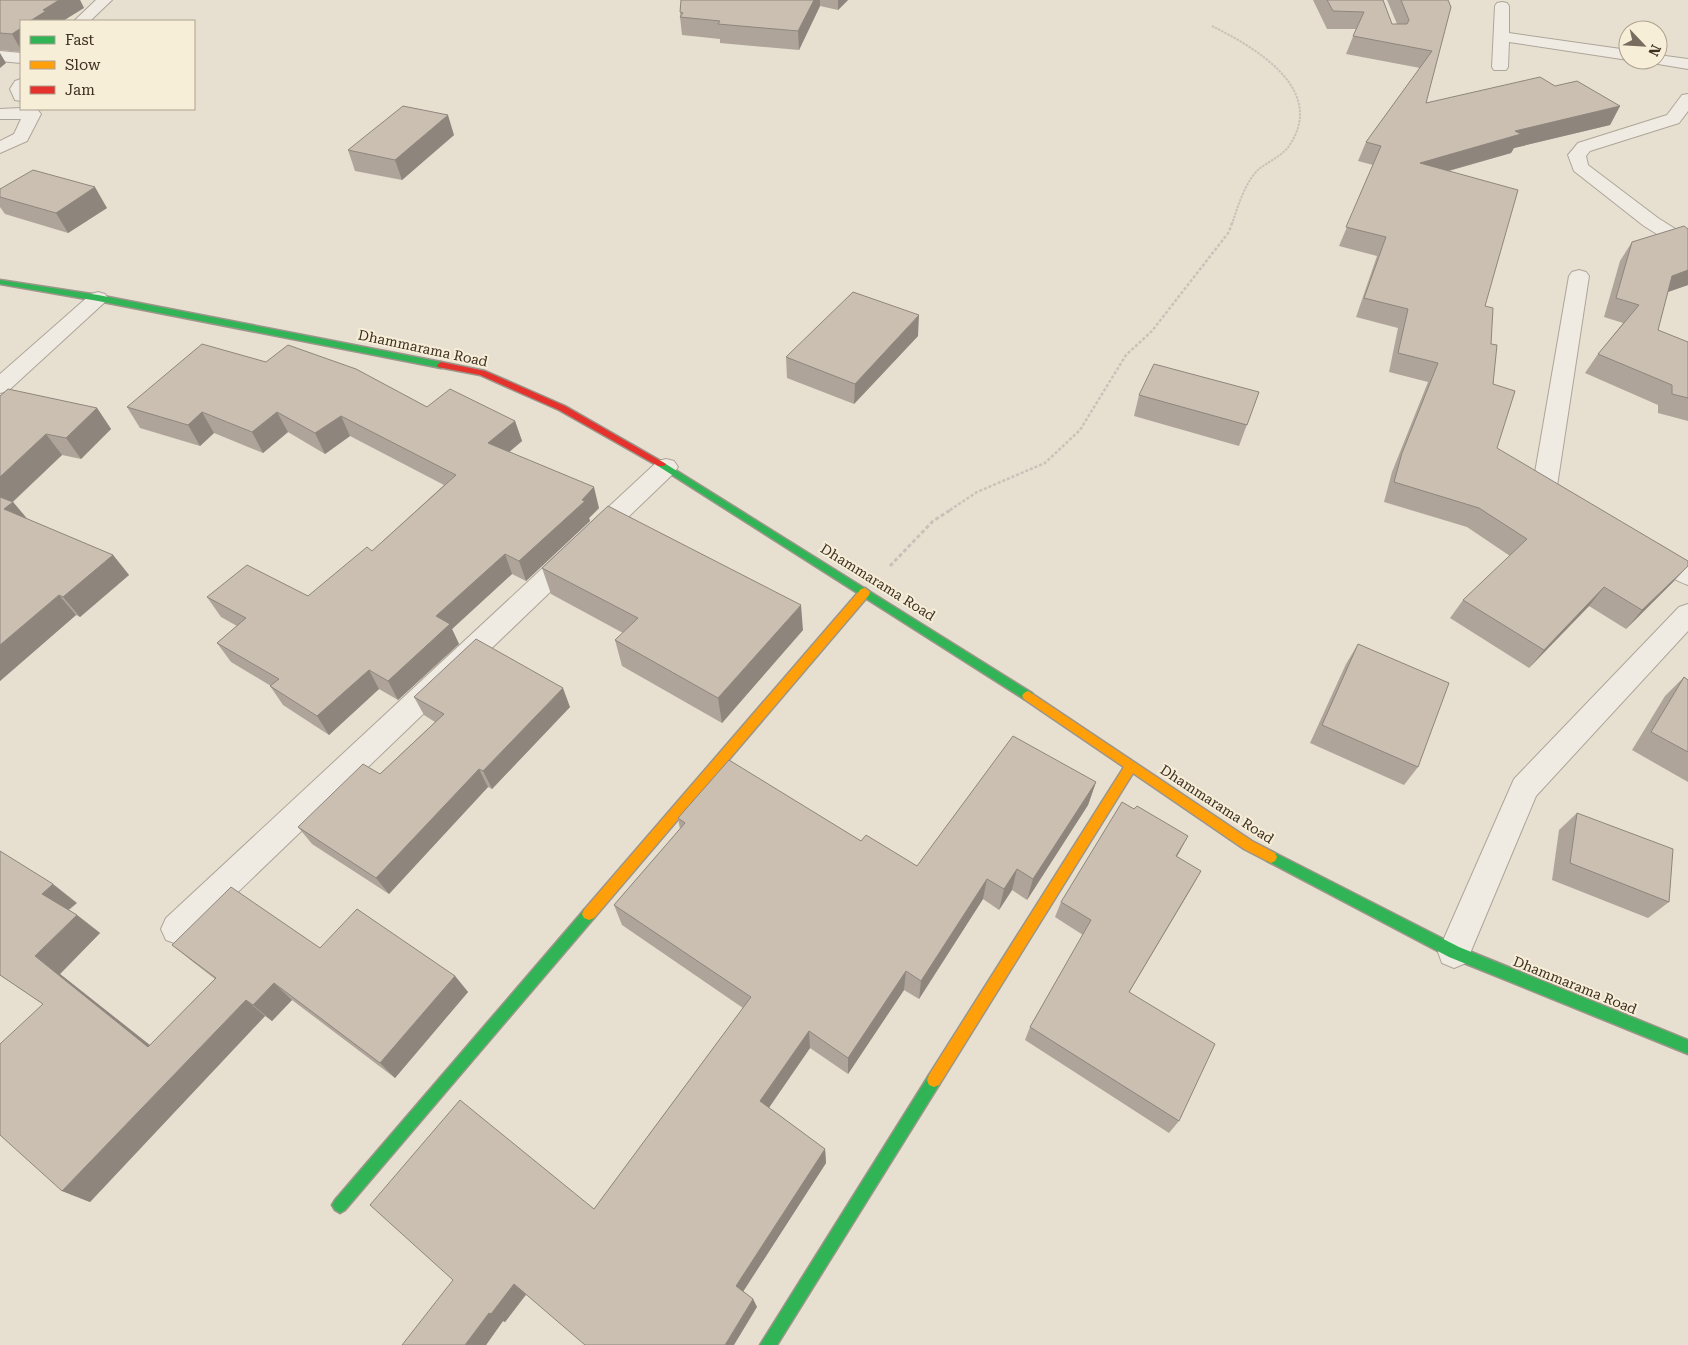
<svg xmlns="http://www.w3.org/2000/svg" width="1688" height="1345" font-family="'Roboto Serif',serif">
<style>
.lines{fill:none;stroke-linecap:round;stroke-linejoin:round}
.street-casing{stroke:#ada599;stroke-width:2}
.fast-casing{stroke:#9c958a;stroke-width:3}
.slow-casing{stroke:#9c958a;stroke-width:3}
.jam-casing{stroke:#9c958a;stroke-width:3}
.path-far2{stroke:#c8c2b9;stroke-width:2;stroke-dasharray:2.5 1;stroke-linecap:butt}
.path-far1{stroke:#c8c2b9;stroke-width:2.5;stroke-dasharray:3 2;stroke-linecap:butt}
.path{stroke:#c8c2b9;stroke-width:3;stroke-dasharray:4 2.5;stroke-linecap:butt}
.street{fill:#efebe3;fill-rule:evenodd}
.fast{fill:#30b455;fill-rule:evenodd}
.slow{fill:#ff9f0a;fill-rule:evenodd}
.jam{fill:#e5322d;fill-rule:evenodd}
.wall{fill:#afa499}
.shaded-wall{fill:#8e867d}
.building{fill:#cbbfb2;stroke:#8e867d}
.labels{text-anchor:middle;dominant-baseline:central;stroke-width:4;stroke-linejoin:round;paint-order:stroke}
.street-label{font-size:14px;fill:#3d2e20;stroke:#f7eed8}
</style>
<rect width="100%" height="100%" fill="#e7e0d1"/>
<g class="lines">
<defs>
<g id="street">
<polygon points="96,0 112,0 90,21 74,21"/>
<polygon points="1502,2 1507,3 1509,6 1509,33 1628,50 1628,60 1509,42 1508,67 1506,70 1494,70 1492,67 1495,6 1497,3"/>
<polygon points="0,51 21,53 21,63 0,61"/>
<polygon points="1658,55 1688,59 1688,69 1652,63 1650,60 1658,60"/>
<polygon points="21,79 21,101 15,100 10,89 15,81"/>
<polygon points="1688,94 1688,111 1679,123 1590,151 1586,156 1588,165 1658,218 1688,237 1688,251 1681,249 1644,226 1574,171 1568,155 1578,143 1667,115 1682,95"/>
<polygon points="21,108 37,109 41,114 27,141 0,153 0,141 14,134 21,119 0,119 0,109"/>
<polygon points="1579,270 1586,272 1589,276 1557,486 1573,495 1576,501 1573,507 1564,510 1535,496 1532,490 1569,276 1572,272"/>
<polygon points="98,292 105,294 108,298 105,302 8,391 0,393 0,374 91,294"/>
<polygon points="666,459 674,461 678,467 674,473 188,940 177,944 166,940 161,929 166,918 658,461"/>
<path d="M1651,543l9,2 28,18v22c-14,-5 -42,-20 -50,-33l4,-7z"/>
<polygon points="1688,604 1688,631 1536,796 1466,963 1454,968 1442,963 1438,952 1514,779 1679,607"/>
</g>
<g id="fast">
<polygon points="0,280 98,295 441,362 445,365 441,368 98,301 0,284"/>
<polygon points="661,461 1032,693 1034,696 1032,699 1024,699 658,466 656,464 658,462"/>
<polygon points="1271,851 1459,947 1688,1040 1688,1054 1449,957 1267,861 1265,857 1267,853"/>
<polygon points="589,908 594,910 596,914 594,918 345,1210 340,1213 335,1210 332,1205 335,1200 584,910"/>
<polygon points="934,1073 939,1075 941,1080 939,1085 777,1345 760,1345 929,1075"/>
</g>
<g id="slow">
<polygon points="865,588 870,592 869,595 594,918 589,920 584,918 582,914 584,910 861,589"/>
<polygon points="1028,691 1252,841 1275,853 1277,857 1275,861 1271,863 1244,849 1133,773 939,1085 934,1087 929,1085 927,1080 929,1075 1124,767 1024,699 1022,696 1024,693"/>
</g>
<polygon id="jam" points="441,362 485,371 565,406 666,464 664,466 658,466 559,410 480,375 438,367 437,365"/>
</defs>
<use href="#street" class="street-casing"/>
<use href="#fast" class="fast-casing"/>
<use href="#slow" class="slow-casing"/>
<use href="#jam" class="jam-casing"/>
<path class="path-far2" d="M1212,26c42,21 116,63 77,120 -6,9 -21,16 -30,23 -14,13 -21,37 -27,55"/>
<polyline class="path-far1" points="950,510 977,492 1045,463 1080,430 1126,355 1152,331 1229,232 1232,223"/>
<polyline class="path" points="890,566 933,521 952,509"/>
<use href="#street" class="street"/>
<use href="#fast" class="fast"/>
<use href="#slow" class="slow"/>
<use href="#jam" class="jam"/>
</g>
<g class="wall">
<polygon points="0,0 80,0 84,8 21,21 21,52 0,50"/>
<polygon points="681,0 848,0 838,10 820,6 799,50 720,43 720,39 682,35 680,17"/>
<polygon points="1313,0 1383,0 1392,24 1397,24 1387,0 1448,0 1426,103 1555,86 1620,106 1610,125 1514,148 1511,153 1449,171 1485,306 1491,344 1497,448 1674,581 1626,629 1589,606 1529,668 1450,618 1463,600 1510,556 1467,527 1384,502 1392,472 1428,382 1389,372 1398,328 1356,317 1377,256 1339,246 1373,165 1358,161 1366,142 1420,68 1346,54 1356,29 1327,29"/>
<polygon points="454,135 402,180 355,171 348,150"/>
<polygon points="0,189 107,208 68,233 5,214 0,207"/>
<polygon points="1688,229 1688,285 1668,292 1658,330 1688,342 1688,421 1658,413 1658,405 1585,373 1598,354 1623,323 1604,317 1620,261 1632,242"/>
<polygon points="918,336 854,404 787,378 786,357"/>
<polygon points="1259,392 1239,446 1134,416 1139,395"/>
<polygon points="0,396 97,408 111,429 81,459 62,455 13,502 27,519 113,555 129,575 80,617 76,615 0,681"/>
<polygon points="127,407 427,407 515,421 522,441 509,452 599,508 589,518 590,521 526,581 512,574 452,629 459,644 398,700 379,689 329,735 283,705 270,686 271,686 231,662 217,643 237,626 221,617 207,597 308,596 372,551 444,485 350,436 325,454 288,432 263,453 214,433 200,446 140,428"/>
<polygon points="542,568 803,630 722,723 622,666 615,640 623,633 551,594"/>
<polygon points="1358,644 1418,767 1404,785 1310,743 1346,664"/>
<polygon points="1684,677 1688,680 1688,782 1632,750 1665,696"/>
<polygon points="414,697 570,707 492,789 488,787 389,894 312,844 298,827 380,774 435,722 424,715"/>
<polygon points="1096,782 1088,805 1027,900 1012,890 999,910 983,899 919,999 904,990 848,1074 810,1048 769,1108 825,1149 826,1163 743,1291 753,1299 757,1307 526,1295 505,1322 503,1321 486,1345 402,1345 594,1209 743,1008 622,925 614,905 680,829 678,818 861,841 917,866"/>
<polygon points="1577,813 1669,902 1648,918 1552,880 1559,830"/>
<polygon points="1177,857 1201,871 1129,992 1179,1121 1169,1133 1025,1040 1030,1027 1083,935 1055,917 1061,902"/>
<polygon points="77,903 69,910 77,915 100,933 60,974 150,1045 215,979 193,962 172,945 320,948 455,976 468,992 395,1078 292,1000 272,1021 265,1016 90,1202 62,1191 43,1004 0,975"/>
</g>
<g class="shaded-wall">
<polygon points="59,0 80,0 84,8 63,21 30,21 43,10"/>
<polygon points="814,0 820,0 820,6 799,50 798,31"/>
<polygon points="838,0 848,0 838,10"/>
<polygon points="21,28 21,50 12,34"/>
<polygon points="0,53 6,63 0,68"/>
<polygon points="1620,106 1610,125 1514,148 1511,153 1412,181 1420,163 1515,131"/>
<polygon points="448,115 454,135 402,180 395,160"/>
<polygon points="95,187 107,208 68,233 56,213"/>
<polygon points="1688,270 1688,285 1659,295 1672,276"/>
<polygon points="919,315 918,336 854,404 855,384"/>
<polygon points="97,408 111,429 81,459 66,438"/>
<polygon points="202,412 214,433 200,446 188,425"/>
<polygon points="277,412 288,432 263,453 252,432"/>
<polygon points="341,416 350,436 325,454 315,433"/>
<polygon points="515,421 522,441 495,464 488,443"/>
<polygon points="46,434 62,455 9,505 13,502 30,522 0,510 0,477"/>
<polygon points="594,487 599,508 589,518 590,521 526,581 519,561"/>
<polygon points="505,554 512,574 452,629 459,644 398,700 388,681 436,616"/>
<polygon points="113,555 129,575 80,617 63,597"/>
<polygon points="1688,566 1674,581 1626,629 1642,610"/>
<polygon points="1604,587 1589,606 1529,668 1544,650"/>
<polygon points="59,595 76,615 0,681 0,645"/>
<polygon points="801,605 803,630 722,723 718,698"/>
<polygon points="369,670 379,689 329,735 317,716"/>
<polygon points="563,688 570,707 492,789 483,771"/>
<polygon points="479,769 488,787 389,894 376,878"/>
<polygon points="1096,782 1088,805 1027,900 1033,879"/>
<polygon points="1188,836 1179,853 1167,873 1176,856"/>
<polygon points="1017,869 1012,890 999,910 1004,889"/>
<polygon points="1201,871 1192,887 1121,1006 1129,992"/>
<polygon points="987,879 983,899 919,999 921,981"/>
<polygon points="53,884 77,903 66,912 42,894"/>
<polygon points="77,915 100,933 60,974 171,1062 148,1047 35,956"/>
<polygon points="906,971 904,990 848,1074 848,1058"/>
<polygon points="455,976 468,992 395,1078 380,1063"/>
<polygon points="274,983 292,1000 272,1021 253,1005"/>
<polygon points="246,1000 265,1016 90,1202 62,1191"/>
<polygon points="809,1031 810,1048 763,1116 760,1101"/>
<polygon points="825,1149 826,1163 741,1295 736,1286"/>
<polygon points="514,1284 527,1293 505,1322 503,1321 486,1345 465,1345 489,1313"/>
<polygon points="753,1299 757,1307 734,1345 725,1345"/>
</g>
<g class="building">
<polygon points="0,0 59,0 43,10 46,11 30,21 21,21 21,28 12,34 0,33"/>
<polygon points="681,0 814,0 798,31 718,24 720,21 680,17 683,13 680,12"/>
<polygon points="1327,0 1383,0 1392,24 1407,24 1409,20 1401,0 1448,0 1451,7 1426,103 1540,77 1555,86 1577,81 1620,106 1515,131 1521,134 1420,163 1518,190 1485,306 1493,308 1491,344 1497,345 1493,384 1515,391 1497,448 1688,561 1688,566 1642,610 1604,587 1544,650 1463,600 1527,539 1479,508 1394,482 1402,453 1438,363 1398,353 1408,309 1364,298 1386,237 1346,227 1381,146 1366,142 1432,51 1353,36 1364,12 1333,11"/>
<polygon points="403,106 448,115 395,160 348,150"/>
<polygon points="33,170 95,187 56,213 0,197 0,189"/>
<polygon points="1684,226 1688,229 1688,270 1672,276 1658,330 1688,342 1688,398 1672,394 1672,385 1598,354 1639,305 1616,298 1632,242"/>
<polygon points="853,292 919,315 855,384 786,357"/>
<polygon points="202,344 266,362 288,345 356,369 427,407 450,389 515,421 488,443 594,487 582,500 585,501 519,561 505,554 436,616 450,624 388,681 369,670 317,716 270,686 279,679 217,643 246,618 207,597 247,565 308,596 367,547 372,551 456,475 341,416 315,433 277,412 252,432 202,412 188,425 127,407"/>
<polygon points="1154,364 1259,392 1247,425 1139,395"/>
<polygon points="8,389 97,408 66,438 46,434 0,477 0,396"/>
<polygon points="0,497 13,502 4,509 113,555 63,597 59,595 0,645"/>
<polygon points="608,506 801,605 718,698 615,640 638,618 542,568"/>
<polygon points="476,639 563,688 483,771 479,769 376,878 298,827 363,764 380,774 444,714 414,697"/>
<polygon points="1358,644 1449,683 1418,767 1322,725"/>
<polygon points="1684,677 1688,680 1688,752 1651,732"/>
<polygon points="1013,736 1096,782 1033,879 1017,869 1004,889 987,879 921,981 906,971 848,1058 809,1031 760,1101 825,1149 736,1286 753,1299 725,1345 585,1345 514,1284 491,1314 489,1313 465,1345 402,1345 453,1280 370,1205 460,1100 594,1209 751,997 614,905 685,823 678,818 729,760 861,841 866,835 917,866"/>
<polygon points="1122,802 1134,809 1137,806 1188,836 1176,856 1201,871 1129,992 1215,1044 1179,1121 1030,1027 1091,920 1061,902"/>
<polygon points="1577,813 1673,849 1669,902 1570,863"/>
<polygon points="0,851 53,884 42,894 77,915 35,956 148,1047 216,978 172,945 231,887 320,948 357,909 455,976 380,1063 274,983 253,1005 246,1000 62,1191 0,1135 0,1044 43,1004 0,975"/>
</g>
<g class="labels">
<g class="street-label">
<text transform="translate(423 348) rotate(12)">Dhammarama Road</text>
<text transform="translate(878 582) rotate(32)">Dhammarama Road</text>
<text transform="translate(1217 804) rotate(33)">Dhammarama Road</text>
<text transform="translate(1575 985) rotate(22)">Dhammarama Road</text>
</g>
</g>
<rect x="20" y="20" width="175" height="90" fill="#f7eed8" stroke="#ada18e"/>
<rect x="30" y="36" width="25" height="8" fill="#30b455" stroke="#ada18e"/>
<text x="65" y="45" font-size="15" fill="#3d2e20">Fast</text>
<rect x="30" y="61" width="25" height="8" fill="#ff9f0a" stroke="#ada18e"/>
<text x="65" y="70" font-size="15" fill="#3d2e20">Slow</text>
<rect x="30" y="86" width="25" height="8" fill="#e5322d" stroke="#ada18e"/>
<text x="65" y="95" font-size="15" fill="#3d2e20">Jam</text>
<g transform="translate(1643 45) rotate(115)"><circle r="24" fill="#f7eed8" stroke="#ada18e"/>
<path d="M0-4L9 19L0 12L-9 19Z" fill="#786c5e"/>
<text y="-8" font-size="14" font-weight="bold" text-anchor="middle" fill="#3d2e20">N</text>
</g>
</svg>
